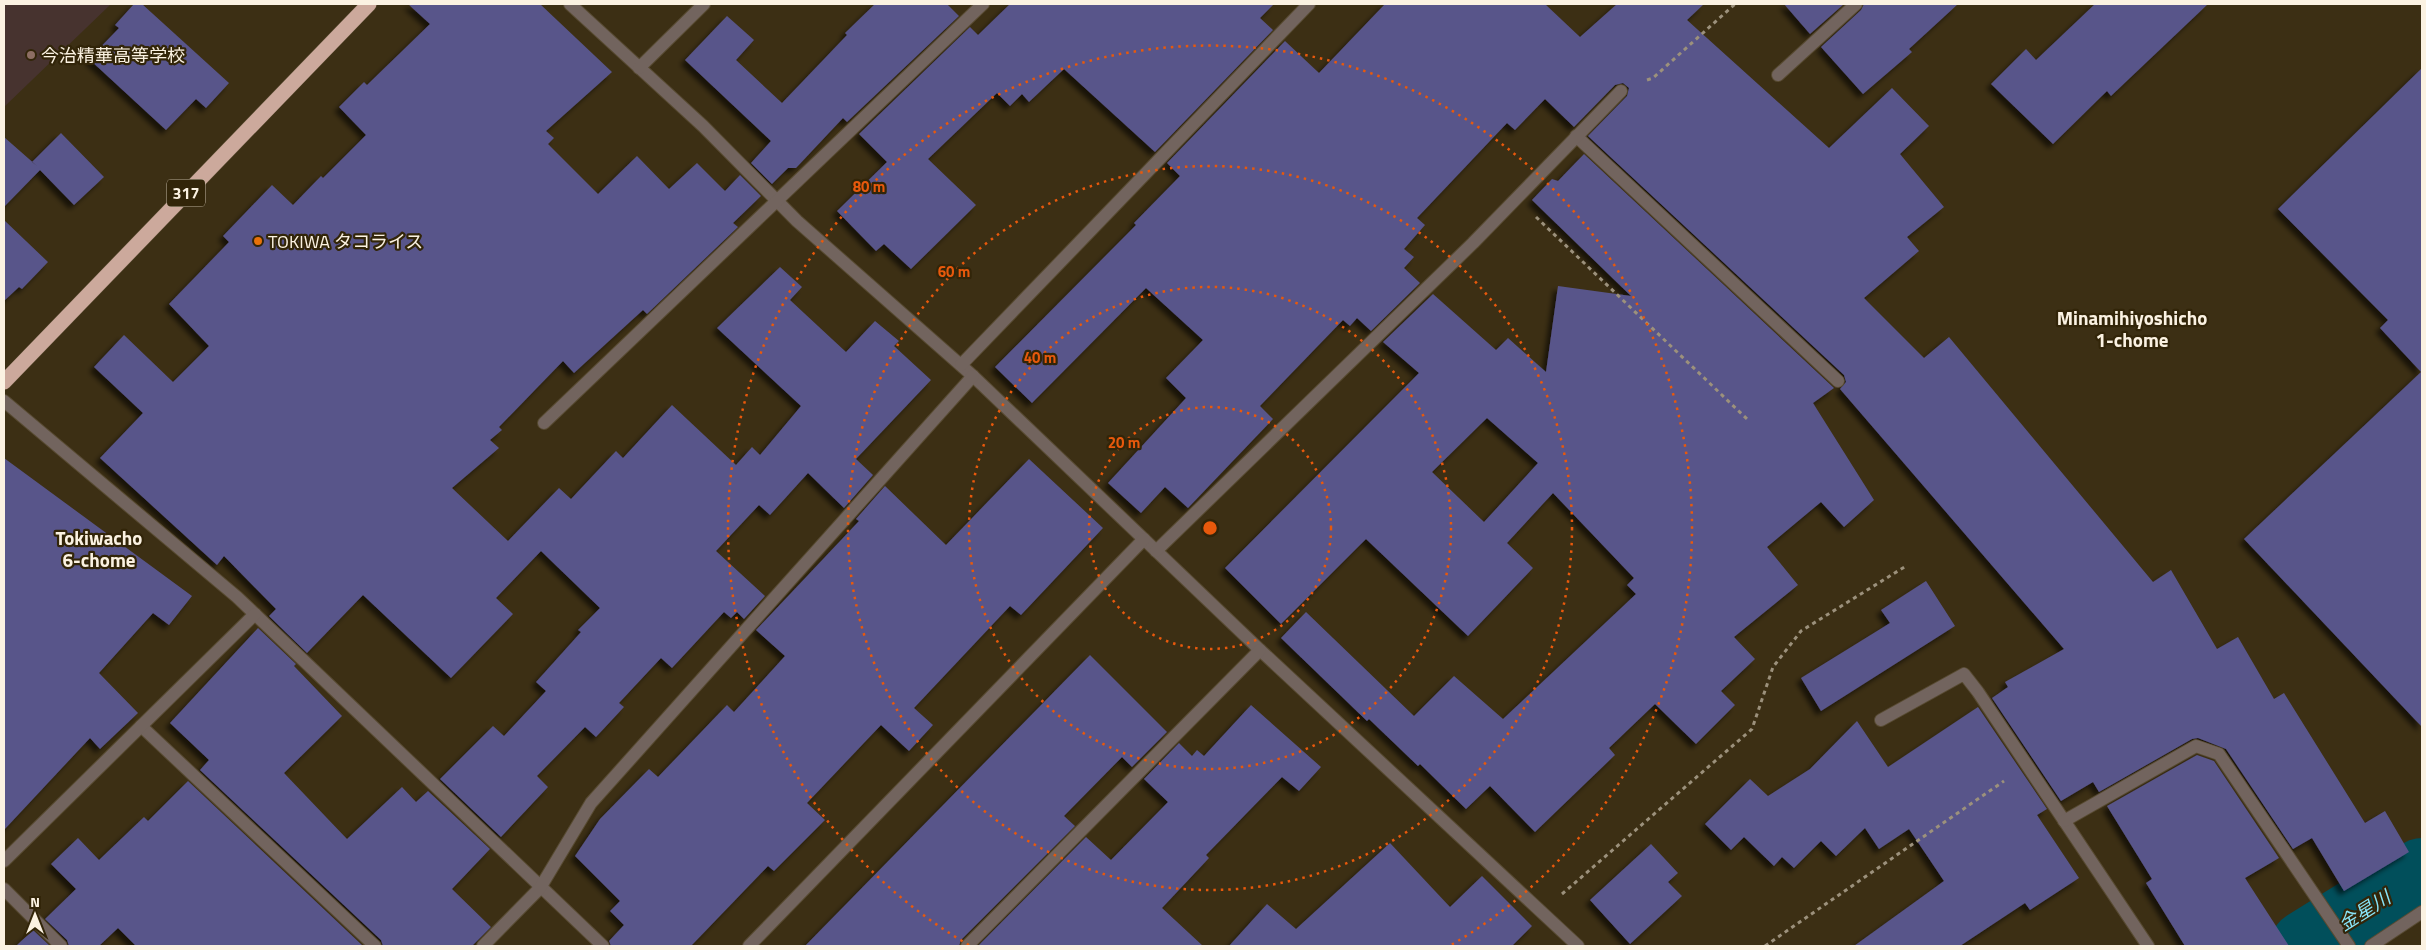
<svg xmlns="http://www.w3.org/2000/svg" width="2426" height="950" font-family="'Titillium Web','Noto Sans JP',sans-serif">
<style>
.education{fill:#47332f}
.lines{fill:none;stroke-linecap:round;stroke-linejoin:round}
.river{stroke:#014f5b;stroke-width:72}
.building{fill:#58558a;fill-rule:evenodd;filter:url(#shadow)}
.street-casing{stroke:#574a31;stroke-width:14}
.highway-casing{stroke:#574a31;stroke-width:16}
.path{stroke:#9c917c;stroke-width:3;stroke-dasharray:4 4;stroke-linecap:butt}
.street{stroke:#72645e;stroke-width:12}
.highway{stroke:#cca99c;stroke-width:15}
.ring{fill:none;stroke:#e8590c;stroke-width:2.5;stroke-dasharray:2.5 5}
.education-dot{fill:#8d6e63;stroke:#322509;stroke-width:2}
.food-dot{fill:#e8710a;stroke:#322509;stroke-width:2}
.labels{text-anchor:middle;dominant-baseline:central;stroke-width:4.5;stroke-linejoin:round;paint-order:stroke}
.shield{fill:#322509;stroke:#bfb4a1;stroke-width:1}
.shield-label{font-size:16px;font-weight:bold;fill:#fbf2e2}
.poi-label{font-size:18px;fill:#fbf2e2;stroke:#322509;text-anchor:start}
.neighbourhood-label{font-size:19px;font-weight:bold;fill:#fbf2e2;stroke:#322509}
.water-label{font-size:19px;font-style:italic;fill:#89e5f9;stroke:#322509}
.centre{fill:#e8590c;stroke:#322509;stroke-width:2.5}
.ring-label{font-size:15px;text-anchor:middle;font-weight:bold;fill:#e8590c;stroke:#322509;stroke-width:4.5;stroke-linejoin:round;paint-order:stroke}
</style>
<defs>
<filter id="shadow"><feDropShadow dx="-4.5" dy="4.5" stdDeviation="2.5" flood-color="#0009"/></filter>
</defs>
<rect width="100%" height="100%" fill="#3c2f14"/>
<polygon class="education" points="4,4 111,4 4,107"/>
<g class="lines">
<polyline class="river" points="2306,946 2422,874"/>
</g>
<g class="building">
<polygon points="134,4 142,4 229,83 206,108 196,99 166,130 89,59 119,28 115,25"/>
<polygon points="408,4 540,4 612,72 546,131 554,138 548,144 598,194 637,156 669,189 697,163 725,191 740,175 761,196 733,223 738,227 647,314 643,310 574,373 563,361 499,427 502,430 490,440 499,448 452,488 508,541 559,488 571,499 616,451 623,458 672,405 736,465 752,447 760,455 801,406 717,328 780,267 802,287 790,300 846,352 875,321 899,341 894,346 931,380 856,459 873,475 844,508 808,473 770,515 759,505 716,551 765,596 744,619 737,612 731,618 724,612 672,668 661,658 619,703 624,707 596,737 585,727 537,776 548,787 501,837 440,779 493,726 504,736 546,691 536,682 581,632 578,630 600,608 541,551 496,598 513,614 451,678 363,595 307,653 269,616 276,609 224,556 217,565 100,458 143,413 94,367 124,335 173,382 209,346 169,304 229,242 223,236 272,185 293,205 321,176 323,178 366,135 339,107 364,82 367,85 430,24"/>
<polygon points="875,4 947,4 959,16 847,122 843,118 796,168 788,168 772,184 751,163 771,141 685,60 727,16 754,40 736,60 782,103 847,35 845,33"/>
<polygon points="1010,4 1274,4 1260,18 1273,30 1155,152 1064,69 1029,102 1022,94 1010,106 997,93 928,159 976,205 911,269 884,244 876,251 837,211 887,162 859,134 970,27 978,35"/>
<polygon points="1385,4 1545,4 1580,37 1617,4 1704,4 1687,20 1829,148 1892,88 1929,126 1900,154 1944,207 1907,237 1919,251 1864,298 1924,358 1949,337 2153,582 2171,570 2217,649 2238,637 2274,699 2284,693 2365,823 2385,811 2409,852 2344,891 2312,838 2293,849 2226,749 2198,738 2192,739 2099,792 2093,782 2061,801 1992,698 2008,687 2005,682 2064,649 1840,389 1846,382 1844,375 1588,136 1627,96 1629,88 1623,83 1615,85 1574,127 1545,99 1515,130 1507,123 1417,218 1425,225 1404,249 1414,257 1404,268 1420,283 1371,331 1357,318 1350,326 1343,320 1260,406 1273,419 1188,508 1165,487 1141,513 1108,483 1186,398 1166,378 1203,340 1146,288 1032,403 995,367 1136,225 1134,223 1180,176 1167,163 1285,41 1319,73"/>
<polygon points="1784,4 1844,4 1810,34"/>
<polygon points="1864,4 1958,4 1909,49 1912,52 1863,94 1821,47 1861,10"/>
<polygon points="2095,4 2208,4 2111,96 2107,91 2053,144 1991,84 2026,49 2036,60"/>
<polygon points="2422,68 2422,727 2244,539 2421,372 2380,328 2388,320 2278,209"/>
<polygon points="61,133 104,177 74,205 40,170 4,207 4,137 37,166 32,162"/>
<path d="M1584,154l250,234 -21,15 61,97 -30,27 -23,-25 -54,45 31,38 -64,52 21,22 -34,32 14,14 -39,39 -41,-40 -46,44 6,7 -80,77 -45,-46 -24,23 -46,-45 -2,2 -49,-47 -2,2 -86,-83 25,-26 108,104 40,-40 49,43 133,-125 -9,-9 7,-7 -81,-85 -46,50 26,25 -65,68 -102,-97 -85,85 -56,-56 194,-195 -36,-31 50,-48 63,56 12,-12 38,34 12,-86 73,10 -99,-96 20,-21 6,2zM1487,418l51,45 -54,59 -52,-50z"/>
<polygon points="4,220 48,262 22,289 19,287 4,301"/>
<polygon points="4,458 192,596 169,625 153,613 99,673 138,713 100,749 90,738 4,830"/>
<polygon points="1029,459 1103,528 1021,615 1010,606 914,708 933,725 909,751 881,725 807,803 825,820 774,871 768,866 691,946 611,946 609,941 624,925 610,911 620,901 575,856 600,819 649,769 658,777 727,705 734,712 785,656 756,630 859,521 856,519 885,486 946,545"/>
<polygon points="1926,581 1955,626 1821,711 1801,678 1890,623 1881,610"/>
<polygon points="258,628 296,664 294,666 342,716 284,773 347,839 402,787 416,802 428,791 490,849 452,889 491,927 472,946 383,946 381,940 200,770 209,760 170,723"/>
<polygon points="1090,655 1167,732 1132,767 1122,757 1064,816 1075,826 961,940 959,946 805,946"/>
<polygon points="1251,705 1321,767 1299,791 1282,777 1206,855 1209,858 1162,908 1203,946 978,946 1086,837 1111,860 1168,802 1144,779 1179,743 1192,756 1197,750 1204,756"/>
<polygon points="1978,707 2047,809 2037,815 2079,878 2030,910 2025,903 1960,946 1854,946 1944,881 1909,829 1879,849 1865,828 1836,856 1821,841 1794,868 1782,857 1774,866 1744,837 1731,850 1705,824 1750,779 1768,796 1810,769 1857,721 1888,767"/>
<polygon points="2197,755 2214,761 2279,858 2245,878 2289,946 2185,946 2146,883 2152,879 2107,806"/>
<polygon points="188,781 363,946 136,946 118,928 99,946 69,946 67,940 45,919 76,889 51,864 78,838 99,860 144,817 148,821"/>
<polygon points="1390,843 1450,907 1482,876 1532,926 1512,946 1229,946 1267,904 1296,929"/>
<polygon points="1651,844 1678,873 1668,882 1682,896 1630,944 1590,900"/>
<polygon points="33,930 50,946 16,946"/>
</g>
<g class="lines">
<defs>
<g id="street">
<polyline points="570,4 703,126 797,221 973,376 1260,650 1578,946"/>
<polyline points="639,68 704,4"/>
<polyline points="1778,75 1856,4"/>
<polyline points="1576,136 1838,381"/>
<polyline points="961,365 1309,4"/>
<polyline points="4,401 237,597 603,946"/>
<polyline points="544,423 983,4"/>
<polyline points="1156,551 1473,243 1621,91"/>
<polyline points="1881,720 1964,674 1978,692 2148,946"/>
<polyline points="141,726 375,946"/>
<polyline points="2064,821 2196,746 2219,754 2349,946"/>
<polyline points="4,861 255,614"/>
<polyline points="4,889 61,946"/>
<polyline points="483,946 540,888 591,803 973,376"/>
<polyline points="749,946 1144,539"/>
<polyline points="967,946 1260,650"/>
<polyline points="2371,946 2422,912"/>
</g>
<polyline id="highway" points="4,382 369,4"/>
</defs>
<use href="#street" class="street-casing"/>
<use href="#highway" class="highway-casing"/>
<g class="path">
<polyline points="1647,80 1653,78 1735,4"/>
<polyline points="1536,217 1747,419"/>
<polyline points="1562,894 1752,729 1773,667 1801,631 1906,566"/>
<polyline points="1765,946 2004,781"/>
</g>
<use href="#street" class="street"/>
<use href="#highway" class="highway"/>
</g>
<g class="ring">
<circle cx="1210" cy="528" r="121"/>
<circle cx="1210" cy="528" r="241"/>
<circle cx="1210" cy="528" r="362"/>
<path d="M969 945A482 482 0 1 1 1451 945"/>
</g>
<circle class="education-dot" cx="31" cy="55" r="5"/>
<circle class="food-dot" cx="258" cy="241" r="5"/>
<g class="labels">
<rect class="shield" x="167" y="179.5" width="38" height="27" rx="4"/>
<g class="shield-label">
<text x="186" y="193">317</text>
</g>
<g class="poi-label">
<text x="41" y="55">今治精華高等学校</text>
<text x="268" y="241">TOKIWA タコライス</text>
</g>
<g class="neighbourhood-label">
<text x="2132" y="317">Minamihiyoshicho<tspan x="2132" dy="22">1-chome</tspan></text>
<text x="99" y="537">Tokiwacho<tspan x="99" dy="22">6-chome</tspan></text>
</g>
<g class="water-label">
<text transform="translate(2364 910) rotate(-32)">金星川</text>
</g>
</g>
<circle cx="1210" cy="528" r="8" class="centre"/>
<g class="ring-label">
<text x="869" y="192">80 m</text>
<text x="954" y="277">60 m</text>
<text x="1040" y="363">40 m</text>
<text x="1124" y="448">20 m</text>
</g>
<rect width="2426" height="950" fill="none" stroke="#fbf2e2" stroke-width="10"/>
<g transform="translate(35 915)" stroke="#322509" stroke-width="4" paint-order="stroke">
<path d="M0-4L9 19L0 12L-9 19Z" fill="#fbf2e2"/>
<text y="-8" font-size="14" font-weight="bold" text-anchor="middle" fill="#fbf2e2">N</text>
</g>
</svg>
